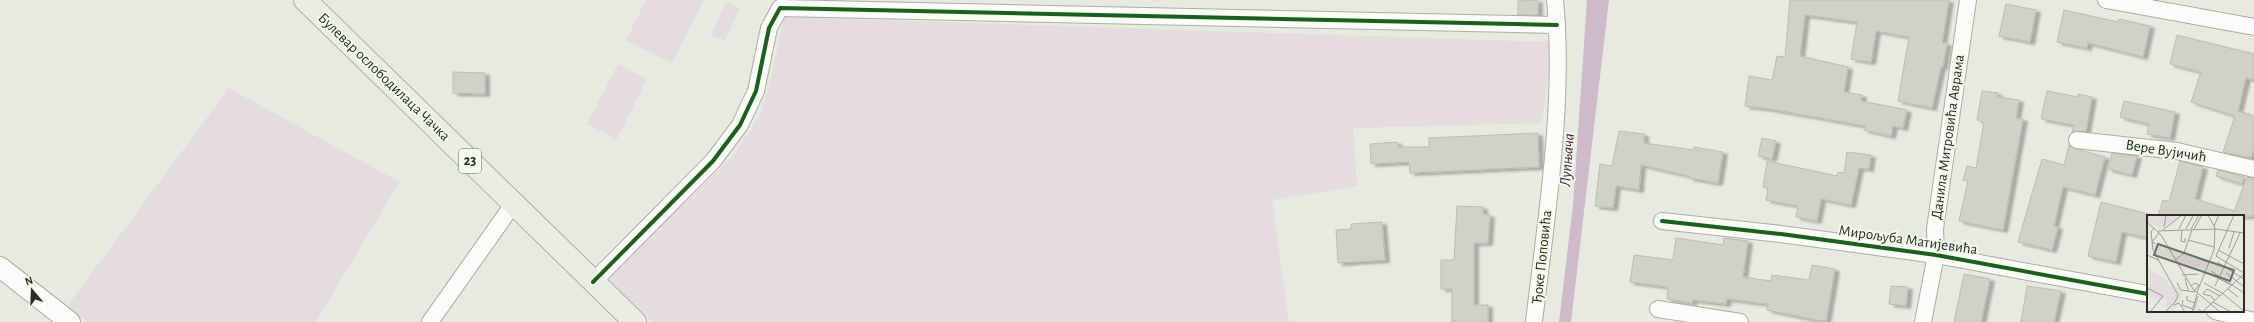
<svg xmlns="http://www.w3.org/2000/svg" width="2254" height="322" font-family="'Alegreya Sans',sans-serif">
<style>
.green{fill:#e5dce0}
.water{fill:#cfbac9}
.building{fill:#ced2c7;stroke:#bbbdb7;filter:url(#shadow)}
.lines{fill:none;stroke-linecap:round;stroke-linejoin:round}
.minor-casing{stroke:#aaaca5;stroke-width:18}
.tertiary-casing{stroke:#aaaca5;stroke-width:22}
.primary-casing{stroke:#acb1a0;stroke-width:24}
.minor{stroke:#fbfcfa;stroke-width:16}
.tertiary{stroke:#fbfcfa;stroke-width:20}
.primary{stroke:#e9ede4;stroke-width:22}
.cycleway-casing{stroke:#f4faea;stroke-width:6}
.cycleway{stroke:#1b5e20;stroke-width:4}
.labels{text-anchor:middle;dominant-baseline:central;stroke-width:4;stroke-linejoin:round;paint-order:stroke}
.shield{fill:#f4faea;stroke:#666960;stroke-width:1}
.shield-label{font-size:14px;font-weight:bold;fill:#292b25}
.street-label{font-size:15px;fill:#292b25;stroke:#f4faea}
.water-label{font-size:16px;font-style:italic;fill:#4a2145;stroke:#f4faea}
.inset-river{fill:none;stroke:#cfbac9;stroke-width:2}
.inset-road{fill:none;stroke:#9a9e95;stroke-width:1}
.view{fill:#6b6e66;fill-opacity:0.15;stroke:#6b6e66;stroke-width:2}
.inset-edge{fill:none;stroke:#292b25;stroke-width:2}
</style>
<defs>
<filter id="shadow"><feDropShadow dx="4.5" dy="2.5" stdDeviation="1" flood-color="#0004"/></filter>
</defs>
<rect width="100%" height="100%" fill="#e6eae0"/>
<g class="green">
<polygon points="646,0 704,0 672,63 626,40"/>
<polygon points="726,2 740,8 725,41 711,35"/>
<polygon points="784,17 1552,42 1542,123 1353,128 1357,186 1272,200 1289,322 653,322 607,278 734,155 760,115 771,78"/>
<polygon points="618,64 647,79 617,139 587,124"/>
<polygon points="229,88 399,182 316,322 87,322 68,305"/>
</g>
<polygon class="water" points="1587,0 1609,0 1571,322 1559,322 1573,205"/>
<g class="building">
<polygon points="1538,0 1538,15 1518,15 1518,1"/>
<polygon points="1790,0 1949,0 1942,43 1947,43 1943,67 1941,67 1932,108 1898,101 1909,37 1876,31 1871,62 1851,59 1857,22 1805,15 1800,56 1848,67 1844,92 1862,95 1861,101 1907,110 1903,128 1893,126 1891,136 1864,130 1865,126 1770,109 1745,106 1749,76 1772,80 1777,56 1785,57"/>
<polygon points="2006,4 2036,10 2030,42 1999,36"/>
<polygon points="2064,10 2118,22 2119,19 2150,26 2143,57 2088,43 2087,48 2057,42"/>
<polygon points="2177,35 2254,54 2254,80 2246,78 2238,111 2254,116 2254,148 2251,158 2223,152 2235,116 2191,102 2201,72 2170,64"/>
<polygon points="453,72 485,73 485,94 453,93"/>
<polygon points="1982,91 1998,93 1997,97 2019,100 2016,118 2023,119 2003,230 1959,221 1968,181 1963,180 1967,166 1976,168 1984,122 1977,120"/>
<polygon points="2047,91 2078,97 2078,94 2092,97 2086,131 2072,132 2074,125 2041,119"/>
<polygon points="2124,101 2175,112 2170,138 2147,134 2149,124 2120,117"/>
<polygon points="1619,131 1644,134 1644,143 1694,150 1694,147 1723,152 1718,183 1689,178 1689,176 1641,165 1639,190 1616,186 1613,208 1595,206 1600,164 1612,166"/>
<polygon points="1538,133 1539,167 1410,173 1409,162 1371,164 1370,144 1397,142 1398,147 1429,147 1429,138"/>
<polygon points="1762,138 1776,141 1772,159 1758,156"/>
<polygon points="2069,145 2076,149 2105,157 2095,195 2063,187 2054,226 2058,227 2052,250 2018,242 2042,159 2064,165"/>
<polygon points="1847,152 1871,155 1869,169 1859,168 1851,205 1821,199 1817,221 1796,217 1798,206 1766,200 1768,188 1763,187 1767,161 1837,176 1838,172 1844,173"/>
<polygon points="2112,153 2137,156 2132,175 2108,169"/>
<polygon points="2180,161 2203,167 2195,199 2234,211 2247,177 2254,178 2254,216 2158,216 2163,200 2169,201"/>
<polygon points="2218,170 2244,177 2242,184 2216,176"/>
<polygon points="2101,202 2148,214 2148,238 2122,232 2116,262 2088,256"/>
<polygon points="1457,206 1483,207 1483,214 1490,215 1488,243 1474,243 1474,305 1488,305 1488,322 1452,322 1452,289 1441,289 1441,260 1454,260"/>
<polygon points="1382,222 1385,260 1338,263 1336,230 1351,229 1351,224"/>
<polygon points="1676,238 1723,245 1724,238 1748,241 1743,277 1771,281 1772,275 1809,280 1812,265 1835,269 1826,322 1767,310 1768,304 1727,299 1726,304 1693,300 1692,303 1667,299 1668,287 1630,282 1634,255 1673,260"/>
<polygon points="1964,274 1990,279 1981,322 1954,322"/>
<polygon points="1891,286 1908,287 1906,306 1889,304"/>
<polygon points="2027,286 2061,291 2054,322 2021,322"/>
</g>
<g class="lines">
<defs>
<g id="minor">
<polyline points="2106,0 2254,27"/>
<polyline points="780,8 1557,25"/>
<polyline points="2077,140 2177,151 2254,169"/>
<polyline points="1662,221 1781,234 1936,255 2148,294"/>
<polyline points="593,282 713,161 740,125 756,91 769,28 780,8"/>
<polyline points="1658,309 1740,322"/>
<polyline points="2215,311 2254,321"/>
<polyline points="430,322 514,203"/>
<path d="M1534,322c12,-104 31,-218 21,-322"/>
<polyline points="1923,322 1936,255 1935,229 1968,0"/>
</g>
<polyline id="tertiary" points="0,267 70,322"/>
<polyline id="primary" points="305,0 635,322"/>
</defs>
<use href="#minor" class="minor-casing"/>
<use href="#tertiary" class="tertiary-casing"/>
<use href="#primary" class="primary-casing"/>
<use href="#minor" class="minor"/>
<use href="#tertiary" class="tertiary"/>
<use href="#primary" class="primary"/>
<defs>
<g id="cycleway">
<polyline points="1662,221 1781,234 1936,255 2148,294"/>
<polyline points="593,282 713,161 740,125 756,91 769,28 780,8 1557,25"/>
</g>
</defs>
<use href="#cycleway" class="cycleway-casing"/>
<use href="#cycleway" class="cycleway"/>
</g>
<g class="labels">
<rect class="shield" x="459" y="149" width="22" height="24" rx="3"/>
<g class="shield-label">
<text x="470" y="161">23</text>
</g>
<g class="street-label">
<text transform="translate(384 77) rotate(44)">Булевар ослободилаца Чачка</text>
<text transform="translate(1948 137) rotate(-82)">Данила Митровића Аврама</text>
<text transform="translate(2166 151) rotate(9)">Вере Вујичић</text>
<text transform="translate(1908 240) rotate(8)">Мирољуба Матијевића</text>
<text transform="translate(1542 257) rotate(-84)">Ђоке Поповића</text>
</g>
<g class="water-label">
<text transform="translate(1567 160) rotate(-86)">Лупњача</text>
</g>
</g>
<g transform="translate(2147 215)">
<rect width="97" height="97" fill="#e6eae0"/>
<path d="M0,0h35l-21,14 -14,-8zM37,39l25,9 -1,3h-10l-1,4 -18,-1 -4,-9zM0,49l5,8 11,5 7,9 9,2 4,6 -10,18h-8l3,-2 -3,-5 2,-2 -2,-5 -6,2 -12,-5z" fill="#e5dce0"/>
<path class="inset-river" d="M47,95l4,-14"/>
<path class="inset-road" d="M87,0l-18,41 28,17M0,7l14,13 32,54 27,23M67,11l5,-11M17,12l2,-12M7,13l-3,4 2,18 25,45 -3,7 -10,10M32,14l7,-14M39,14l7,-13M44,14l8,-14M47,14l8,-14M16,15l19,-15M35,15l-1,11 4,1v-4M11,16l58,-2 28,4M41,25l26,7M9,29l-4,-2 7,-9M82,33l5,-16M71,35l26,14M37,38l26,10M0,40l11,5M28,45l9,-7 8,-23M70,47l27,17M64,56l33,22M79,58l17,13M63,59l21,11M35,60l16,-1M38,63l3,12M30,68l4,7 15,2M57,68l18,10 22,18M44,71l4,-3 4,2 -5,6M68,71l25,-53M0,73l16,8 -12,15M81,74l10,8M50,77l17,-42 1,-22 -7,-13M40,81v4l8,3M36,85l-1,5 11,4M68,86l-4,-5 -8,-2 4,-5 13,7M66,87l18,10M27,90l5,-2 6,9M51,94l4,3 42,-38M45,97l5,-18"/>
<path class="view" d="M11,29l76,26 -4,11 -76,-26z"/>
<rect width="97" height="97" class="inset-edge"/>
</g>
<g transform="translate(32 290) rotate(341)" stroke="#f4faea" stroke-width="3" paint-order="stroke">
<path d="M0-3L7 15L0 10L-7 15Z" fill="#292b25"/>
<text y="-6" font-size="11" font-weight="bold" text-anchor="middle" fill="#292b25">N</text>
</g>
</svg>
